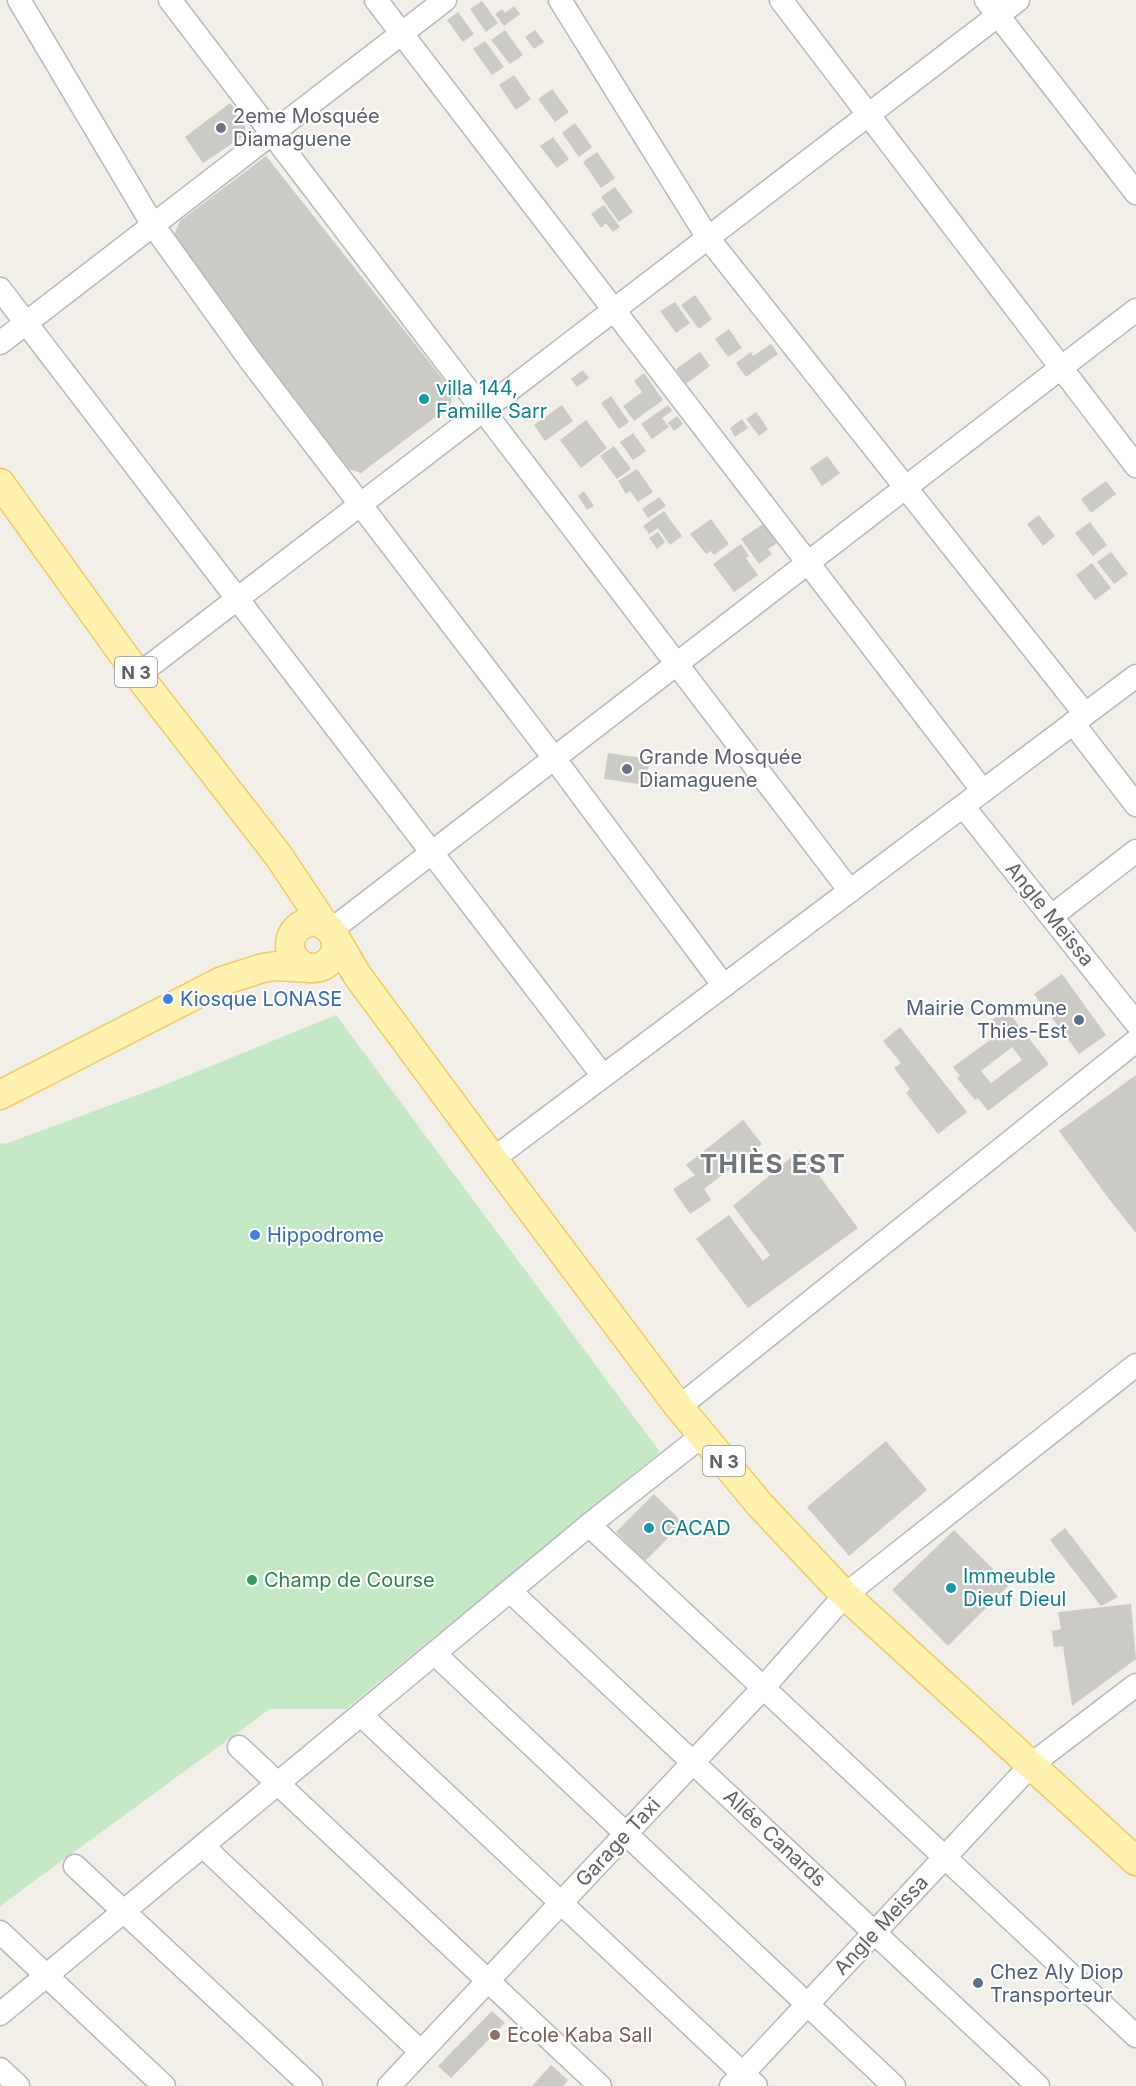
<svg xmlns="http://www.w3.org/2000/svg" width="1136" height="2086" font-family="Inter,sans-serif">
<style>
.grass{fill:#c5e8c5}
.building{fill:#cccac5;fill-rule:evenodd}
.lines{fill:none;stroke-linecap:round;stroke-linejoin:round}
.minor-casing{stroke:#b5b8bc;stroke-width:25}
.major-casing{stroke:#f2c960;stroke-width:31}
.minor{stroke:#fff;stroke-width:22}
.major{stroke:#fff2af;stroke-width:28}
.worship-dot{fill:#6b7280;stroke:#fff;stroke-width:2}
.culture-dot{fill:#0f9aa8;stroke:#fff;stroke-width:2}
.shop-dot{fill:#3f7fe0;stroke:#fff;stroke-width:2}
.service-dot{fill:#5c6f8a;stroke:#fff;stroke-width:2}
.leisure-dot{fill:#2e9e5b;stroke:#fff;stroke-width:2}
.education-dot{fill:#8d6e63;stroke:#fff;stroke-width:2}
.labels{text-anchor:middle;dominant-baseline:central;stroke-width:4.5;stroke-linejoin:round;paint-order:stroke}
.shield{fill:#fff;stroke:#8f9295;stroke-width:1.5}
.shield-label{font-size:18px;font-weight:bold;fill:#5f6368}
.worship-label{font-size:20px;fill:#5b616d;stroke:#fff;text-anchor:start}
.culture-label{font-size:20px;fill:#0d838f;stroke:#fff;text-anchor:start}
.street-label{font-size:20px;fill:#5f6368;stroke:#fff}
.shop-label{font-size:20px;fill:#366cbe;stroke:#fff;text-anchor:start}
.service-label{font-size:20px;fill:#4e5e75;stroke:#fff;text-anchor:end}
.leisure-label{font-size:20px;fill:#27864d;stroke:#fff;text-anchor:start}
.education-label{font-size:20px;fill:#785e54;stroke:#fff;text-anchor:start}
.district-label{font-size:26px;font-weight:bold;letter-spacing:1.5px;fill:#70757a;stroke:#fff}
</style>
<rect width="100%" height="100%" fill="#f1efe8"/>
<polygon class="grass" points="336,1015 660,1452 346,1709 270,1709 0,1906 0,1143 5,1144 162,1086"/>
<g class="building">
<polygon points="482,1 498,23 486,32 470,9"/>
<polygon points="514,6 520,14 504,26 495,14 502,9 505,13"/>
<polygon points="458,12 474,34 463,42 447,20"/>
<polygon points="505,30 523,55 510,64 491,40"/>
<polygon points="535,30 544,42 534,49 525,37"/>
<polygon points="485,41 504,67 492,75 473,49"/>
<polygon points="514,75 531,99 516,110 499,85"/>
<polygon points="552,89 569,112 555,122 538,99"/>
<polygon points="230,103 245,121 245,135 203,163 185,137"/>
<polygon points="575,123 592,147 579,157 562,133"/>
<polygon points="553,137 569,159 557,168 540,146"/>
<polygon points="597,152 615,178 601,188 583,162"/>
<polygon points="266,156 453,392 450,406 361,473 349,469 212,295 174,235 180,221"/>
<polygon points="615,187 633,212 619,222 601,197"/>
<polygon points="604,205 620,227 613,232 606,223 601,228 591,214"/>
<polygon points="695,295 712,319 699,329 681,305"/>
<polygon points="675,302 690,323 676,333 660,311"/>
<polygon points="729,329 742,348 728,357 715,339"/>
<polygon points="771,344 778,354 746,377 736,363 751,352 753,356"/>
<polygon points="700,352 710,366 686,384 676,369"/>
<polygon points="583,370 589,378 577,387 571,379"/>
<polygon points="644,373 663,400 634,421 623,406 642,392 634,381"/>
<polygon points="611,396 629,422 619,429 601,403"/>
<polygon points="562,405 573,421 545,441 534,425"/>
<polygon points="668,405 672,411 662,418 669,427 652,439 641,424"/>
<polygon points="756,412 768,429 759,436 746,419"/>
<polygon points="677,416 683,424 674,431 668,423"/>
<polygon points="742,419 748,428 735,437 730,428"/>
<polygon points="586,420 607,448 581,468 560,440"/>
<polygon points="633,433 646,451 633,460 620,442"/>
<polygon points="614,446 631,469 617,479 600,456"/>
<polygon points="827,456 840,473 822,486 810,468"/>
<polygon points="637,469 653,492 638,502 630,491 626,494 618,481"/>
<polygon points="1106,481 1116,494 1091,513 1081,499"/>
<polygon points="584,491 594,506 587,510 578,496"/>
<polygon points="659,497 666,506 648,518 642,509"/>
<polygon points="664,511 682,536 670,545 658,528 649,534 643,526"/>
<polygon points="1039,515 1055,536 1043,546 1027,524"/>
<polygon points="711,519 729,544 714,555 711,551 706,554 690,534"/>
<polygon points="1090,522 1107,545 1093,556 1075,533"/>
<polygon points="763,524 777,543 768,549 772,554 759,564 741,539"/>
<polygon points="658,532 665,542 657,549 649,538"/>
<polygon points="741,544 749,556 746,558 758,575 734,592 713,564"/>
<polygon points="1111,552 1128,574 1114,584 1097,562"/>
<polygon points="1092,563 1111,588 1095,600 1076,575"/>
<polygon points="608,753 649,759 646,785 604,779"/>
<polygon points="1062,974 1106,1035 1079,1054 1034,994"/>
<path d="M1006,1009l43,55 -61,47 -10,-13 -3,2 -18,-22 3,-2 -7,-9 48,-35 -9,-12zM1012,1047l10,13 -31,23 -10,-12z"/>
<polygon points="900,1027 967,1112 938,1134 906,1093 910,1089 894,1068 901,1063 883,1041"/>
<polygon points="1136,1075 1136,1233 1109,1199 1059,1131"/>
<polygon points="743,1120 762,1144 704,1189 711,1200 690,1214 673,1189 695,1175 686,1165"/>
<polygon points="800,1150 858,1228 748,1308 696,1239 729,1215 763,1261 770,1255 733,1206"/>
<polygon points="886,1441 927,1490 849,1556 807,1507"/>
<polygon points="654,1494 683,1523 645,1561 616,1532"/>
<polygon points="1065,1528 1118,1597 1101,1606 1050,1540"/>
<polygon points="954,1530 1009,1585 948,1646 892,1590"/>
<polygon points="1131,1604 1136,1659 1072,1706 1063,1646 1054,1647 1052,1631 1061,1629 1058,1612"/>
<polygon points="492,2011 505,2023 451,2078 438,2066"/>
<polygon points="551,2065 568,2080 563,2086 532,2086"/>
</g>
<g class="lines">
<defs>
<g id="minor">
<polyline points="19,0 153,225 250,360 554,758 724,986"/>
<polyline points="170,0 850,891"/>
<polyline points="376,0 983,791"/>
<polyline points="560,0 708,238 1085,714"/>
<polyline points="781,0 1136,466"/>
<polyline points="986,0 1136,193"/>
<polyline points="0,289 603,1076"/>
<polyline points="0,343 445,0"/>
<polyline points="138,675 1018,0"/>
<polyline points="1073,723 1136,805"/>
<polyline points="963,806 1136,1023"/>
<polyline points="1052,916 1136,851"/>
<polyline points="330,931 1136,310"/>
<polyline points="493,1159 1136,676"/>
<polyline points="679,1407 1136,1041"/>
<polyline points="589,1525 1136,2036"/>
<polyline points="510,1591 1038,2086"/>
<polyline points="435,1654 894,2086"/>
<polyline points="361,1715 756,2086"/>
<polyline points="239,1747 600,2086"/>
<polyline points="203,1846 421,2052"/>
<polyline points="75,1866 311,2086"/>
<polyline points="0,1932 164,2086"/>
<polyline points="0,2014 589,1525 703,1435"/>
<polyline points="0,2069 18,2086"/>
<polyline points="389,2086 763,1688 845,1595 1136,1365"/>
<polyline points="731,2086 1032,1764 1136,1685"/>
</g>
<g id="major">
<polyline points="0,483 138,675 278,855 326,927"/>
<circle cx="313" cy="945" r="23"/>
<polyline points="333,934 357,975 493,1159 679,1407 760,1505 845,1595 1136,1861"/>
<polyline points="0,1095 222,981 263,968 276,966 310,968"/>
</g>
</defs>
<use href="#minor" class="minor-casing"/>
<use href="#major" class="major-casing"/>
<use href="#minor" class="minor"/>
<use href="#major" class="major"/>
</g>
<g class="worship-dot">
<circle cx="221" cy="128" r="6"/>
<circle cx="627" cy="769" r="6"/>
</g>
<g class="culture-dot">
<circle cx="424" cy="399" r="6"/>
<circle cx="649" cy="1528" r="6"/>
<circle cx="951" cy="1588" r="6"/>
</g>
<g class="shop-dot">
<circle cx="168" cy="999" r="6"/>
<circle cx="255" cy="1235" r="6"/>
</g>
<g class="service-dot">
<circle cx="1079" cy="1020" r="6"/>
<circle cx="978" cy="1983" r="6"/>
</g>
<circle class="leisure-dot" cx="252" cy="1580" r="6"/>
<circle class="education-dot" cx="495" cy="2035" r="6"/>
<g class="labels">
<g class="shield">
<rect x="115" y="657" width="42" height="30" rx="4.5"/>
<rect x="703" y="1446" width="42" height="30" rx="4.5"/>
</g>
<g class="shield-label">
<text x="136" y="672">N 3</text>
<text x="724" y="1461">N 3</text>
</g>
<g class="worship-label">
<text x="233" y="116">2eme Mosquée<tspan x="233" dy="23">Diamaguene</tspan></text>
<text x="639" y="757">Grande Mosquée<tspan x="639" dy="23">Diamaguene</tspan></text>
</g>
<g class="culture-label">
<text x="436" y="388">villa 144,<tspan x="436" dy="23">Famille Sarr</tspan></text>
<text x="661" y="1528">CACAD</text>
<text x="963" y="1576">Immeuble<tspan x="963" dy="23">Dieuf Dieul</tspan></text>
</g>
<g class="street-label">
<text transform="translate(1050 914) rotate(51)">Angle Meissa</text>
<text transform="translate(775 1838) rotate(43)">Allée Canards</text>
<text transform="translate(618 1842) rotate(-47)">Garage Taxi</text>
<text transform="translate(881 1925) rotate(-47)">Angle Meissa</text>
</g>
<g class="shop-label">
<text x="180" y="999">Kiosque LONASE</text>
<text x="267" y="1235">Hippodrome</text>
</g>
<g class="service-label">
<text x="1067" y="1008">Mairie Commune<tspan x="1067" dy="23">Thies-Est</tspan></text>
<text x="990" y="1972" text-anchor="start">Chez Aly Diop<tspan x="990" dy="23">Transporteur</tspan></text>
</g>
<g class="leisure-label">
<text x="264" y="1580">Champ de Course</text>
</g>
<g class="education-label">
<text x="507" y="2035">Ecole Kaba Sall</text>
</g>
<g class="district-label">
<text x="773" y="1163">THIÈS EST</text>
</g>
</g>
</svg>
